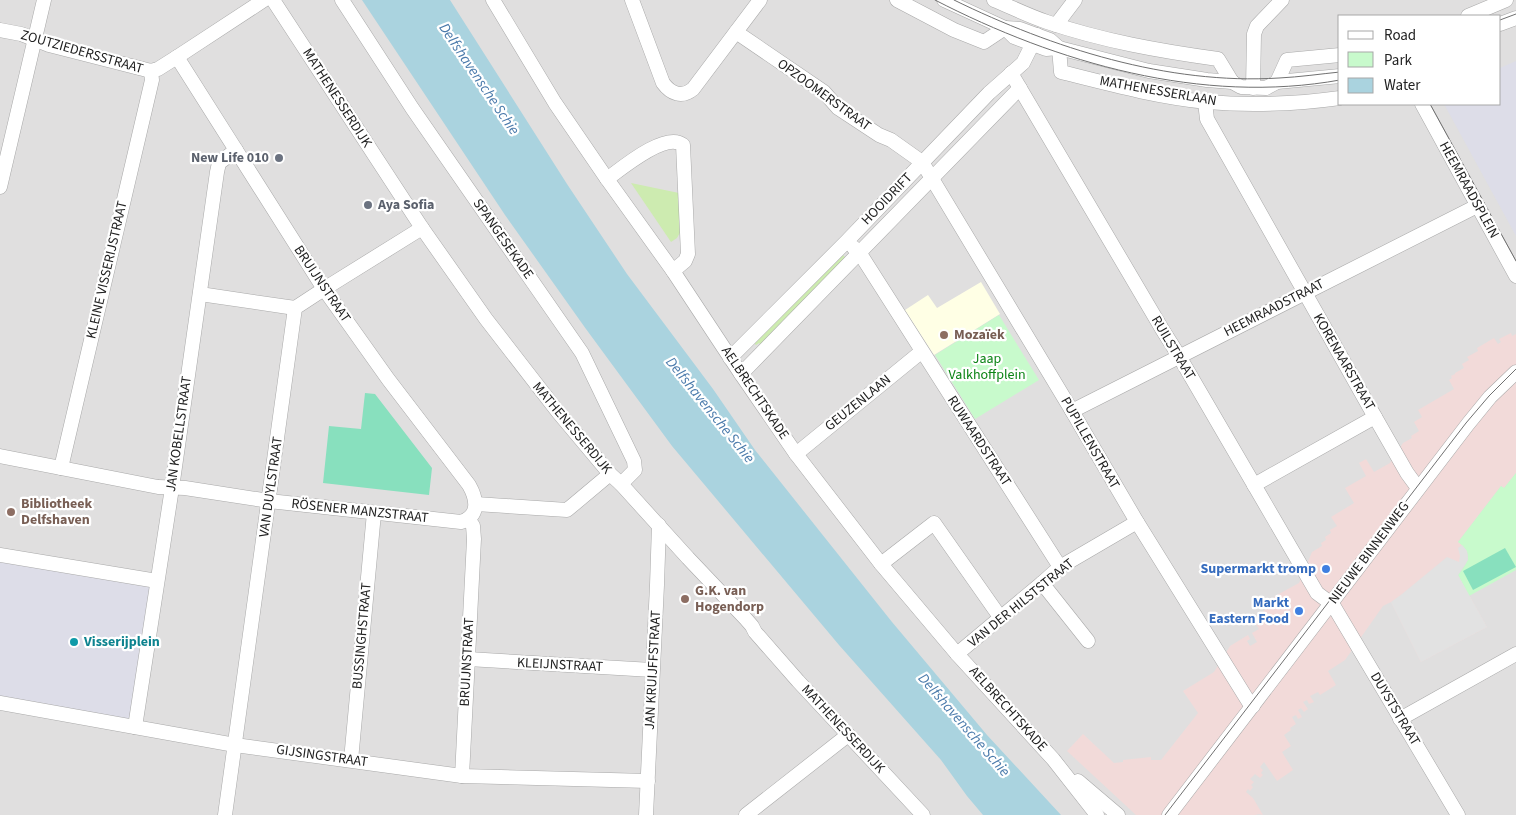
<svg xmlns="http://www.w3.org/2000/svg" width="1516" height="815" font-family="'Source Sans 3',sans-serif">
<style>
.residential{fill:#e0dfdf;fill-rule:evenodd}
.commercial{fill:#f2dad9}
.education{fill:#ffffe5}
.grass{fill:#cdebb0}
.park{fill:#c8facc}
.pitch{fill:#88e0be}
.parking{fill:#e2e2e2}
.plaza{fill:#dddde8}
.water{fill:#aad3df}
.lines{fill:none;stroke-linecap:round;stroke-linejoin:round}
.minor-casing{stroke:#a9a9a9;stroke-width:15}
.minor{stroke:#fff;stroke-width:14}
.tram{stroke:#707070;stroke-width:1}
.worship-dot{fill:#6b7280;stroke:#fff;stroke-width:2}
.education-dot{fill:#8d6e63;stroke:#fff;stroke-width:2}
.shop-dot{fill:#3f7fe0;stroke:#fff;stroke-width:2}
.culture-dot{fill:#0f9aa8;stroke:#fff;stroke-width:2}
.labels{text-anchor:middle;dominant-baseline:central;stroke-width:4.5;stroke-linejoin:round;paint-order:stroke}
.street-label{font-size:14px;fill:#222;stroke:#fff}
.worship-label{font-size:14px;font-weight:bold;fill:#5b616d;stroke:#fff;text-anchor:end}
.education-label{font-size:14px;font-weight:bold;fill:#785e54;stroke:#fff;text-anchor:start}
.park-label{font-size:14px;fill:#0c8416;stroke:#fff}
.shop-label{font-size:14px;font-weight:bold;fill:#366cbe;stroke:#fff;text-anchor:end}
.culture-label{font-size:14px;font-weight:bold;fill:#0d838f;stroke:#fff;text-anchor:start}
.water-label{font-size:15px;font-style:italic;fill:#4a7aab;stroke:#fff}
</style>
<rect width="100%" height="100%" fill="#f2efe9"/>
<g class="residential">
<polygon points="0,0 379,0 1000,815 0,815"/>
<path d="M439,0h1077v815h-467l-317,-380zM1340,16h160v88h-160z"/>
</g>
<polygon class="commercial" points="1511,333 1512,336 1516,334 1516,473 1504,488 1501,486 1458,542 1464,546 1458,575 1487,627 1421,662 1391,602 1383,606 1345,660 1328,671 1336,685 1320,695 1318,692 1310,696 1314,702 1309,704 1307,700 1303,702 1308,709 1304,712 1301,708 1298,710 1302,717 1298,719 1296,715 1292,717 1296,724 1290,728 1291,730 1284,735 1291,746 1282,752 1293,770 1277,781 1264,762 1260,767 1263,770 1261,773 1263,775 1260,778 1255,774 1250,779 1254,782 1251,785 1253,787 1250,791 1248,789 1246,792 1253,798 1263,815 1259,814 1255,815 1136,815 1067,751 1083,734 1114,763 1123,762 1123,760 1151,757 1151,760 1161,760 1198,713 1183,691 1214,672 1230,646 1248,635 1250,639 1247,641 1250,646 1257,642 1252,633 1259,629 1254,621 1262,616 1260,613 1264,611 1275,596 1299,583 1312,552 1322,546 1321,543 1326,540 1325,537 1331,533 1330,530 1337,526 1331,517 1354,503 1345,488 1366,476 1359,463 1366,459 1374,472 1390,463 1403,443 1412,438 1411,436 1419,431 1414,422 1422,417 1418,410 1454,389 1449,380 1452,378 1451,376 1455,374 1455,373 1464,368 1462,364 1469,360 1467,357 1478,351 1477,348 1494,338 1498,344 1501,342 1499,339"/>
<polygon class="education" points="981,282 1000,314 934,355 905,310 928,295 937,308"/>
<g class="grass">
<polygon points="631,183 679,193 681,231 677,238 671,242"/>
<polygon points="840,252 847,259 762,346 759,343 756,345 753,342"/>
</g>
<g class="park">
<polygon points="999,315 1039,380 975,419 935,355"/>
<path d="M1516,473v97l-47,26 -11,-21c10,-13 16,-21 0,-33l43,-56 3,2z"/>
</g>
<g class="pitch">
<polygon points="365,393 375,394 432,468 429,495 323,483 329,426 361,429"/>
<polygon points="1505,548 1516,567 1473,590 1463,571"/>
</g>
<polygon class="parking" points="1462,545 1467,551 1468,560 1458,575 1487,627 1421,662 1391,602 1402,594 1447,557 1459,562 1460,556 1458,548"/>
<g class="plaza">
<polygon points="1516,61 1516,236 1444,104 1500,104 1500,68"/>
<polygon points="0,555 157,581 135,727 0,703"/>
</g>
<polygon class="water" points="362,0 450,0 567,184 627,274 713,389 755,450 892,622 987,735 1061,815 983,815 967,796 941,760 839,645 672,446 586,329 505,215"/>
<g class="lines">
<defs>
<g id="minor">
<polyline points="273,0 422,228 486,319 558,412 610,474 621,484 688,558 745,618 752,626 755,632 798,681 923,815"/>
<polyline points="342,0 412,108 582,353 634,461 635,470 621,484"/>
<polyline points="493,0 555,103 607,179 673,271 741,374 796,454 881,564 957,654 1053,759 1097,815"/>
<path d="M632,0l31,83c8,11 19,15 30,6l67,-89"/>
<path d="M897,0l57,30 30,12 21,-14 15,1 30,11 9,8 2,24c48,12 96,25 146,30 44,4 89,2 133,-4"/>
<polyline points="944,0 1005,28 1014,37 1046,49 1059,48 1149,71 1207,80 1232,82 1241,87 1266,88 1277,82 1340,76"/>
<path d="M994,0c17,7 35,16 53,22 56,19 113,29 171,37l14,23"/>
<polyline points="1468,16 1506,0"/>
<polyline points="1500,24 1516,18"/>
<polyline points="1056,25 1075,0"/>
<polyline points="0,30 21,34 49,45 151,71 158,69 177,57 264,0"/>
<polyline points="736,32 824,92 838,108 879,135 891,140 922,162 1072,411 1137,522 1250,704 1253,706"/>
<polyline points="1011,73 1162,329 1179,356 1317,593 1333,605 1458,815"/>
<polyline points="1277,82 1287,60 1340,55"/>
<polyline points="1253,88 1254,34 1257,26 1282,0"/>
<polyline points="1205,102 1207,119 1375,417 1407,473 1418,488"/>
<polyline points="1422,104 1516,276"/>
<path d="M607,179c15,-11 59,-48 76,-34l5,109 -3,7 -12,10"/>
<polyline points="0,187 44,0"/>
<polyline points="853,247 859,252 1060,567"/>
<polyline points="200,294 295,308"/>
<polyline points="730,358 847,241 989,93 1023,63 1037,35"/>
<polyline points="741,374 1020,88"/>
<polyline points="1072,411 1477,206"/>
<polyline points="796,454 921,352"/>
<path d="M0,456l158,31 27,1 84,13 192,21c19,-6 16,-23 8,-37l-81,-106 -64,-90 -147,-232"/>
<polyline points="61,468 152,80 151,71"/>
<polyline points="1254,485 1375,417"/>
<polyline points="476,504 567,510 610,474"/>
<polyline points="0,555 157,581"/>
<polyline points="881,564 934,523 1000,617"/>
<polyline points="1042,583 1088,641"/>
<polyline points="957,654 1042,583 1060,567 1137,522"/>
<polyline points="468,659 652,670"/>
<polyline points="0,703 235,745 462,776 648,781"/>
<polyline points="1400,719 1516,654"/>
<polyline points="135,727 172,488 217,172 219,163 236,150"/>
<polyline points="351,760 374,513"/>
<polyline points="462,776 474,539 473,526 469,520"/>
<polyline points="1078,781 1118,815"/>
<polyline points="225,815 295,308 324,289 422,228"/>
<polyline points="646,815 657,585 659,525"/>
<polyline points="746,815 848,735"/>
<polyline points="1169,815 1468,424 1490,397 1516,372"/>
</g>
</defs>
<use href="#minor" class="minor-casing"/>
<use href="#minor" class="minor"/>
<g class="tram">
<path d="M935,0c122,63 267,105 405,80"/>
<path d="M954,0c98,48 214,85 325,78 21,-1 41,-4 61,-6"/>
<polyline points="1500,20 1516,14"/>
<polyline points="1430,104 1516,261"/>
<polyline points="1165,815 1466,423 1489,396 1516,369"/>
</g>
</g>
<g class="worship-dot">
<circle cx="279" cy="158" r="5"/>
<circle cx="368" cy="205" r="5"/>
</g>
<g class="education-dot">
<circle cx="944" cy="335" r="5"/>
<circle cx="11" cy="512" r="5"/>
<circle cx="685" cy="599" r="5"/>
</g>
<g class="shop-dot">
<circle cx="1326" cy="569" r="5"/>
<circle cx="1299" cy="611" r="5"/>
</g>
<circle class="culture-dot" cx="74" cy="642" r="5"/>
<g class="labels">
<g class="street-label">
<text transform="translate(82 52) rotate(16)">ZOUTZIEDERSSTRAAT</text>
<text transform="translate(1158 91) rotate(10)">MATHENESSERLAAN</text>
<text transform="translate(824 95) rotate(36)">OPZOOMERSTRAAT</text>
<text transform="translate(337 98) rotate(57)">MATHENESSERDIJK</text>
<text transform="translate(1469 190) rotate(61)">HEEMRAADSPLEIN</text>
<text transform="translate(887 199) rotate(-46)">HOOIDRIFT</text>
<text transform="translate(503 239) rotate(55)">SPANGESEKADE</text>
<text transform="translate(107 270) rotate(-77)">KLEINE VISSERIJSTRAAT</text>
<text transform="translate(322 284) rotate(56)">BRUIJNSTRAAT</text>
<text transform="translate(1274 308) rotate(-27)">HEEMRAADSTRAAT</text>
<text transform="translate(1173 348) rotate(59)">RUILSTRAAT</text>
<text transform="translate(1344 362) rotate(60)">KORENAARSTRAAT</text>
<text transform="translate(755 393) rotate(56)">AELBRECHTSKADE</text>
<text transform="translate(858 403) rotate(-39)">GEUZENLAAN</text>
<text transform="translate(572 428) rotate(50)">MATHENESSERDIJK</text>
<text transform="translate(179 434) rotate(-82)">JAN KOBELLSTRAAT</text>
<text transform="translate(979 441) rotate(57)">RUWAARDSTRAAT</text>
<text transform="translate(1090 443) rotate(60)">PUPILLENSTRAAT</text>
<text transform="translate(271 487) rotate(-82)">VAN DUYLSTRAAT</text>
<text transform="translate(360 511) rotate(6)">RÖSENER MANZSTRAAT</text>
<text transform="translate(1369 553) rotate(-53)">NIEUWE BINNENWEG</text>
<text transform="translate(1021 603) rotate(-39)">VAN DER HILSTSTRAAT</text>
<text transform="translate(362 636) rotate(-85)">BUSSINGHSTRAAT</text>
<text transform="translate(467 662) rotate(-87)">BRUIJNSTRAAT</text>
<text transform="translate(560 665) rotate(3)">KLEIJNSTRAAT</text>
<text transform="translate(653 670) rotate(-87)">JAN KRUIJFFSTRAAT</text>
<text transform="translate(1008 709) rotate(48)">AELBRECHTSKADE</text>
<text transform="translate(1395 709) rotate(59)">DUYSTSTRAAT</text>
<text transform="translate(843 729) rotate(47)">MATHENESSERDIJK</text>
<text transform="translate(322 756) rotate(8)">GIJSINGSTRAAT</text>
</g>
<g class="worship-label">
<text x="269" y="158">New Life 010</text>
<text x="378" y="205" text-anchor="start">Aya Sofia</text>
</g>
<g class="education-label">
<text x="954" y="335">Mozaïek</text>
<text x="21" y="504">Bibliotheek<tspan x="21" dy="16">Delfshaven</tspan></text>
<text x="695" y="591">G.K. van<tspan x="695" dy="16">Hogendorp</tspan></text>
</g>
<g class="park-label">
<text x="987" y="359">Jaap<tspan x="987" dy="16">Valkhoffplein</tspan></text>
</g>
<g class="shop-label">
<text x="1316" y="569">Supermarkt tromp</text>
<text x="1289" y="603">Markt<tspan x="1289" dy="16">Eastern Food</tspan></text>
</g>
<g class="culture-label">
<text x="84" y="642">Visserijplein</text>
</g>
<g class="water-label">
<text transform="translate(479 79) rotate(56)">Delfshavensche Schie</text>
<text transform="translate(710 410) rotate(51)">Delfshavensche Schie</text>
<text transform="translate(964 725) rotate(49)">Delfshavensche Schie</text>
</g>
</g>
<rect x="1338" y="15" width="162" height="90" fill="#ffffff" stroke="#a7a7a7"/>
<rect x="1348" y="31" width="25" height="8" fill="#ffffff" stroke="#a7a7a7"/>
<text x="1384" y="40" font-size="15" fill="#222222">Road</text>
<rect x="1348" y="52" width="25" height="15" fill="#c8facc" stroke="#a7a7a7"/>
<text x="1384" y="65" font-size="15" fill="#222222">Park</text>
<rect x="1348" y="78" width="25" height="15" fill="#aad3df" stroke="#a7a7a7"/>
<text x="1384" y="90" font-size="15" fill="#222222">Water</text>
</svg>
